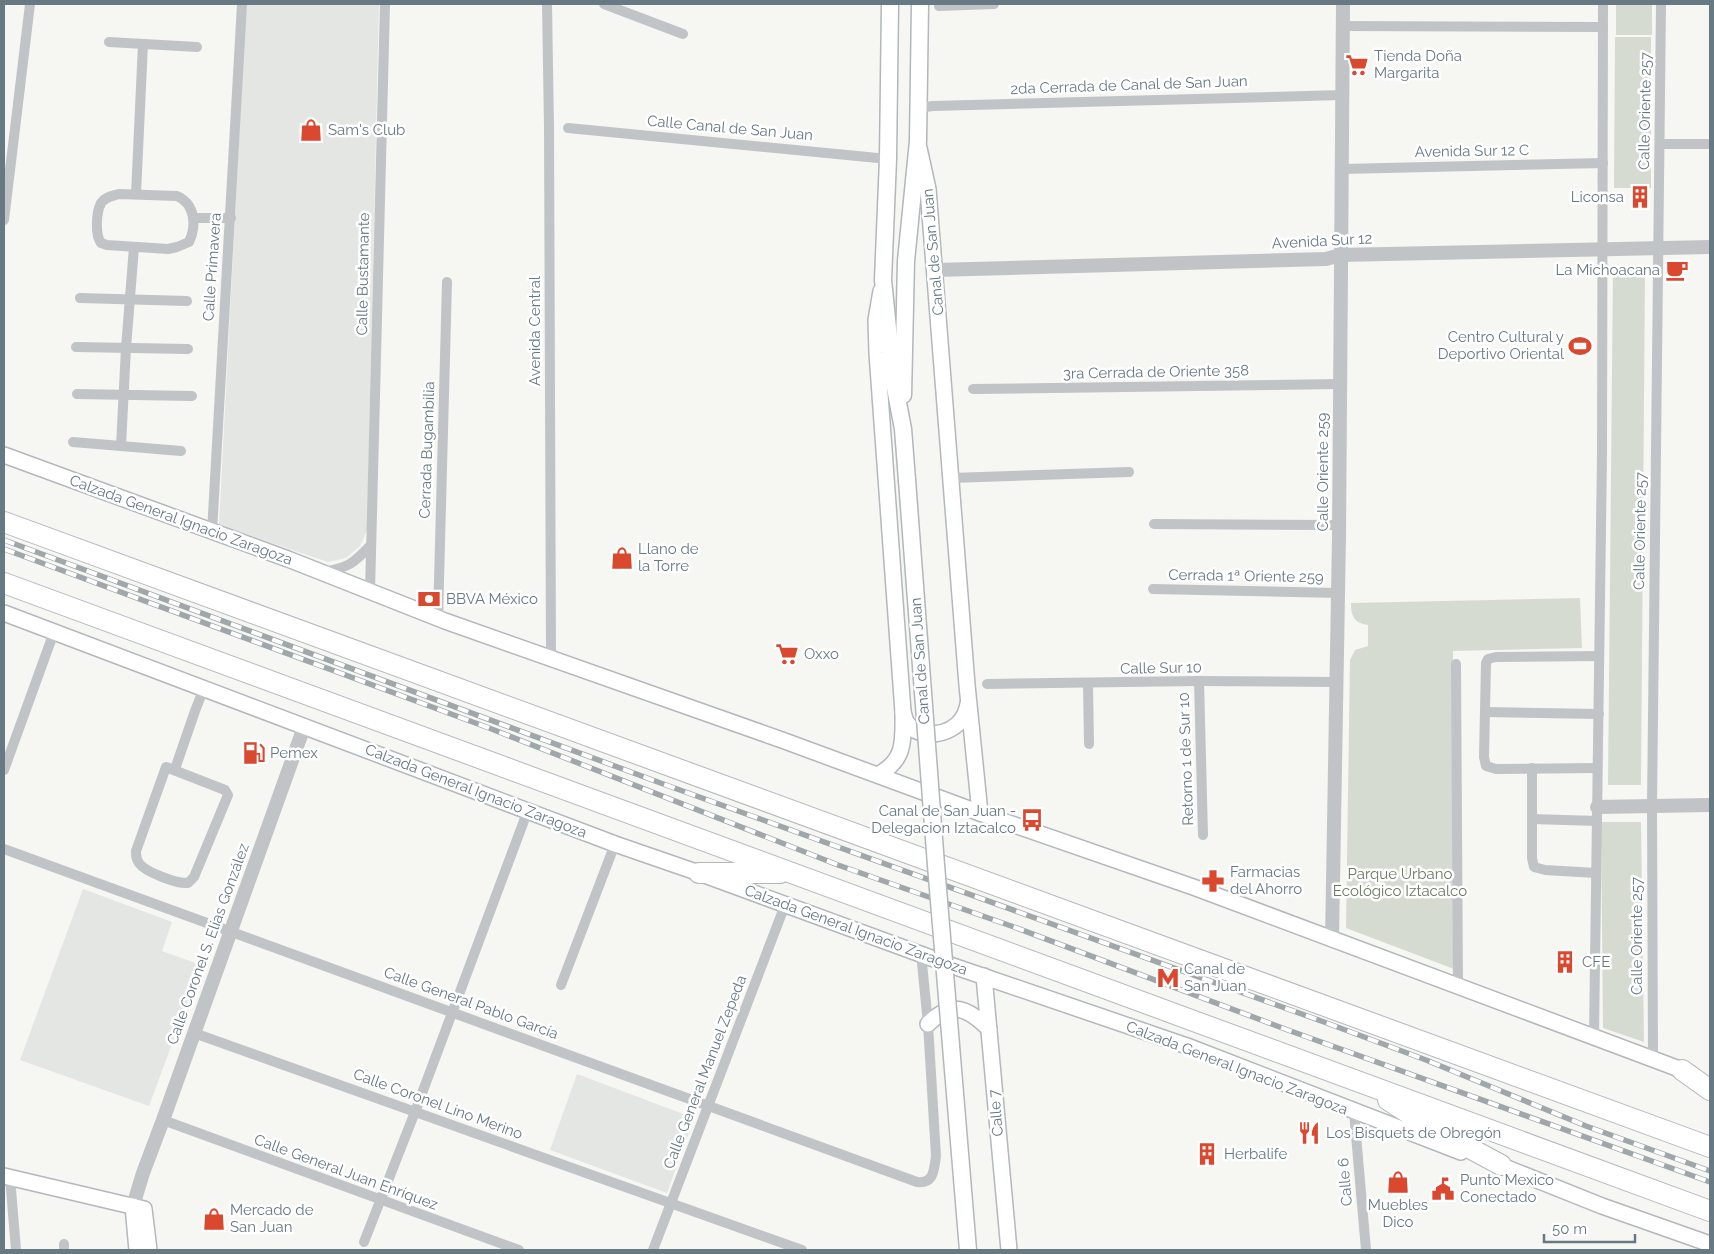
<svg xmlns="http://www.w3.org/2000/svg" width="1714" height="1254" font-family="Raleway,sans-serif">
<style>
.built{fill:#e4e6e4}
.green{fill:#d6dbd2}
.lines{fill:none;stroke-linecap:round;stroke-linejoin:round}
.secondary-casing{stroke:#b2b8bc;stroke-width:18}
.primary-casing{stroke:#b1b7ba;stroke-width:19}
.motorway-casing{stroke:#b3b7ba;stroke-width:22}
.minor{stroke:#c0c4c7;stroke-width:10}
.tertiary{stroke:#c0c4c7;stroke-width:14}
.secondary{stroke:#fff;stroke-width:15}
.primary{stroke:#fff;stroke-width:16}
.motorway{stroke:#fff;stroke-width:20}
.rail-casing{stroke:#9fa7ab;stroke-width:5.5}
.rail{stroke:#fff;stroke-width:4;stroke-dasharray:11;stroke-linecap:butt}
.primary-bridge-casing{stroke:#b1b7ba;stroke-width:19;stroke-linecap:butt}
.primary-bridge{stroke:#fff;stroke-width:16}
.labels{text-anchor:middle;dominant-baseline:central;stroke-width:5;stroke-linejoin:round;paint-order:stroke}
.poi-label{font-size:15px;fill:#677983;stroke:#fff;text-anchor:start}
.street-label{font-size:15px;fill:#677983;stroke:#fff}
.park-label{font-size:15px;fill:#6b7a65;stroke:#fff}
</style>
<rect width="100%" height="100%" fill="#f6f6f3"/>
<g class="built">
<polygon points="246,4 379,4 367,530 360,546 346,558 328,562 219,525"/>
<polygon points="83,889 172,922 162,951 201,965 149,1106 20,1060"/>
<polygon points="577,1074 694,1118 667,1193 550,1150"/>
</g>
<g class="green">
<rect x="1616" y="4" width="36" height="31"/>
<polygon points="1615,37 1651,37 1651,188 1614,188"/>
<polygon points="1613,269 1645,270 1641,785 1608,785"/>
<path d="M1580,598l2,50 -129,3 1,318 -108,-41 4,-268 5,-10 13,-4v-21c-14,-2 -17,-9 -17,-22z"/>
<polygon points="1601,822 1641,822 1644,1042 1603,1028"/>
</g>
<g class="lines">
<defs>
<g id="secondary">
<polyline points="919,148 928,189 967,685 980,813"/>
<polyline points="4,455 288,559 445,621 782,740 980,813 1196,888 1690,1073"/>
<polyline points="4,613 615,844 699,873 953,966 1187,1046 1461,1152"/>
<path d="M903,712c1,3 2,8 4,11 13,18 44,12 55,-4 3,-4 5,-10 6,-15"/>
<path d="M878,775c28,-16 25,-34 25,-63l-26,-359 -1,-33 5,-29"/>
<polyline points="984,976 1009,1250"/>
<path d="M928,1024c24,-24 40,-16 61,5"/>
<polyline points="1492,1162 1602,1206 1710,1244"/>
<polyline points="4,1176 144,1209 149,1250"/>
<polyline points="133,1206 137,1250"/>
</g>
<g id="primary">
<polyline points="890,4 888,159 883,280 893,377 903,429 907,480"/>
<polyline points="903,395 906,261 918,141 920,4"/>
</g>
<g id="motorway">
<polyline points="4,522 1710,1147"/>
<polyline points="4,583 1710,1211"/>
<polyline points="699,873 780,873"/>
<polyline points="1682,1070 1710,1090"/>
<polyline points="1388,1100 1427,1125 1501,1165"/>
</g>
</defs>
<use href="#secondary" class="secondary-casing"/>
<use href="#primary" class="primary-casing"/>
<use href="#motorway" class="motorway-casing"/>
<g class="minor">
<polyline points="547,4 549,127 551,657"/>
<polyline points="604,4 683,34"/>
<polyline points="939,6 994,4"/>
<polyline points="1342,26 1603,27"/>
<polyline points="109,42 197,47"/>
<polyline points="918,108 933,106 1342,95"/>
<polyline points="568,128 888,159"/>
<polyline points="1660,144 1710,144"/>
<polyline points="1342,169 1603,163"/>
<path d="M119,194l58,2c18,8 20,29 12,46l-12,5 -9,2 -61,-4 -6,-2c-6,-8 -5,-30 0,-40 4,-6 11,-7 18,-9z"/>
<polyline points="136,194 143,44"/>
<polyline points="193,218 231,218"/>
<polyline points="4,220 30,4"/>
<polyline points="80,298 187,301"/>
<polyline points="76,347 188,349"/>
<polyline points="973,389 1340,384"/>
<polyline points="77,394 192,396"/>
<polyline points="73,442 181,451"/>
<polyline points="121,446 126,348 134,247"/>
<polyline points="951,478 1129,472"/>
<polyline points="1154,524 1339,525"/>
<polyline points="212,532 242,4"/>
<path d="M324,572c25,-5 29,-8 47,-27"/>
<polyline points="1153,589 1338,593"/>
<polyline points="370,592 385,4"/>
<polyline points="438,618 447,282"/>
<polyline points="1456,664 1458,987"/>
<polyline points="1199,681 1203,835"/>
<polyline points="987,684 1199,681 1336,682"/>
<polyline points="1088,684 1089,744"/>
<polyline points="1486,712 1599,714"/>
<path d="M166,767l59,23 3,5 -34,82 -6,6c-11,1 -43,-11 -49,-20 -3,-4 -3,-7 -3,-12z"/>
<polyline points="1532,768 1532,858 1534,867 1545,870 1596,873"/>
<polyline points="1597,768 1496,769 1486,766 1484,757 1486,663 1488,659 1496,657 1599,656"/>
<polyline points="175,769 195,711 204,688"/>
<polyline points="4,770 54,632"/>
<polyline points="1532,819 1597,821"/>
<path d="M4,849l913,333c17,2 17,-12 19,-26l-8,-132 -7,-71"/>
<polyline points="561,985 615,844"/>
<polyline points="194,1033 802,1250"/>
<polyline points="1594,1036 1602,454 1603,4"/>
<polyline points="1653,1058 1652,806 1661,4"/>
<polyline points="1354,1112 1366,1250"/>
<polyline points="163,1120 519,1250"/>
<polyline points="10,1177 16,1250"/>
<polyline points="364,1242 415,1112 528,810"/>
<polyline points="64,1244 64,1250"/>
<polyline points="653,1250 785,905"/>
</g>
<g class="tertiary">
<polyline points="935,270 1326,259 1340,255 1710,247"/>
<polyline points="1597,807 1710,805"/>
<polyline points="1332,940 1339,536 1343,4"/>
<polyline points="133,1206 143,1173 163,1120 304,727"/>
</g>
<use href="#secondary" class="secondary"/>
<use href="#primary" class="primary"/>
<use href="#motorway" class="motorway"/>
<defs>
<g id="rail">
<polyline points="4,540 666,785 1324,1022 1426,1060 1586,1126 1710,1171"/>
<polyline points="4,549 489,728 838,865 1014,927 1285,1029 1710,1182"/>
</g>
</defs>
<use href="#rail" class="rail-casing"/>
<use href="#rail" class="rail"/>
<defs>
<polyline id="primary-bridge" points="907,480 936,865 968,1250"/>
</defs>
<use href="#primary-bridge" class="primary-bridge-casing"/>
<use href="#primary-bridge" class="primary-bridge"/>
</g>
<defs>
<symbol id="supermarket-bare" viewBox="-9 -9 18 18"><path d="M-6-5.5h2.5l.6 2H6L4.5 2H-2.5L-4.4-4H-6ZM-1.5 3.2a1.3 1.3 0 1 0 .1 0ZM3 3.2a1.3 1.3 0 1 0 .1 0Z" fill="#da482f" stroke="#fff" stroke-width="2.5" paint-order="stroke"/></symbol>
<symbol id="shop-bare" viewBox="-9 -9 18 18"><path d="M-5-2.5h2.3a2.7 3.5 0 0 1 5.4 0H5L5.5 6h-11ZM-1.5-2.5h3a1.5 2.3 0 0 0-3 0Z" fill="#da482f" stroke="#fff" stroke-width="2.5" paint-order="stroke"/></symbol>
<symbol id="building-bare" viewBox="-9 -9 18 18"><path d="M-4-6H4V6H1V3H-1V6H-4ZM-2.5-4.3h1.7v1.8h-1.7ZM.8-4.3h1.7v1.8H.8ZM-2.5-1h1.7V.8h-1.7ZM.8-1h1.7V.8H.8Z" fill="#da482f" stroke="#fff" stroke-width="2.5" paint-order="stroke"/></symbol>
<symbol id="cafe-bare" viewBox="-9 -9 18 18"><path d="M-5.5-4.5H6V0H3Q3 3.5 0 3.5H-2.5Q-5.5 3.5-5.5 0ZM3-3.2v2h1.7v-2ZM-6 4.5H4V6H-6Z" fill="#da482f" stroke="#fff" stroke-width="2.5" paint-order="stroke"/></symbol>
<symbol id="stadium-bare" viewBox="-9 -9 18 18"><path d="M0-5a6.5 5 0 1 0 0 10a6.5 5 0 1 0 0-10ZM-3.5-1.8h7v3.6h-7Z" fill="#da482f" stroke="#fff" stroke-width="2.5" paint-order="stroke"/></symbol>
<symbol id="bank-bare" viewBox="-9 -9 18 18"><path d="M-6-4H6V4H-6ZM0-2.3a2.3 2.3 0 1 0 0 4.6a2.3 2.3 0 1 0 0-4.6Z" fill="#da482f" stroke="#fff" stroke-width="2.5" paint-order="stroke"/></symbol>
<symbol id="fuel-bare" viewBox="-9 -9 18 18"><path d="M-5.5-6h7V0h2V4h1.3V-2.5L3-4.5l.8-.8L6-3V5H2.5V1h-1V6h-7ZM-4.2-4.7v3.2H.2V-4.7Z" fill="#da482f" stroke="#fff" stroke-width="2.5" paint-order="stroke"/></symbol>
<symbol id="bus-bare" viewBox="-9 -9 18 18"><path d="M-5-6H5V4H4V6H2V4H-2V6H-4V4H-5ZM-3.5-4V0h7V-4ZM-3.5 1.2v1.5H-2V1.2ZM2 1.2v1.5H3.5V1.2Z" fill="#da482f" stroke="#fff" stroke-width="2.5" paint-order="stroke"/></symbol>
<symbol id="pharmacy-bare" viewBox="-9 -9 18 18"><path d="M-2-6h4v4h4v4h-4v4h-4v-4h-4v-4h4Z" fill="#da482f" stroke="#fff" stroke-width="2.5" paint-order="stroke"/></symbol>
<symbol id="metro-bare" viewBox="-9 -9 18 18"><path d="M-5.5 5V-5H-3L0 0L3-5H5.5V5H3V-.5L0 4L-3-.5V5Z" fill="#da482f" stroke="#fff" stroke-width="2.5" paint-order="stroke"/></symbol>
<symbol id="restaurant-bare" viewBox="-9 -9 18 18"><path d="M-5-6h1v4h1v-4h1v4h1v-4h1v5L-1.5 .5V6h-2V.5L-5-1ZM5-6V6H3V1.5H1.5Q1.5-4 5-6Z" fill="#da482f" stroke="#fff" stroke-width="2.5" paint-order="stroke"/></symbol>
<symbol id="civic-bare" viewBox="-9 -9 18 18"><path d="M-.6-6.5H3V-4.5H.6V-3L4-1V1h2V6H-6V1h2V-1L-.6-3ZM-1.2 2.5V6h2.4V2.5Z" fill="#da482f" stroke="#fff" stroke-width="2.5" paint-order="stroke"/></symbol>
</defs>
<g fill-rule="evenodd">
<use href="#supermarket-bare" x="1341" y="49" width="32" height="32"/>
<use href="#shop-bare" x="295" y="114" width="32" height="32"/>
<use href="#building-bare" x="1624" y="181" width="32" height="32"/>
<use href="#cafe-bare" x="1661" y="254" width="32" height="32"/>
<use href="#stadium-bare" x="1564" y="330" width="32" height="32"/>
<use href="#shop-bare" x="606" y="542" width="32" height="32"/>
<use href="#bank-bare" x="413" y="583" width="32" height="32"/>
<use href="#supermarket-bare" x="771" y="638" width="32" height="32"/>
<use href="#fuel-bare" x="238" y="737" width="32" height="32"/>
<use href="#bus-bare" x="1016" y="804" width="32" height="32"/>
<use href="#pharmacy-bare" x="1197" y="865" width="32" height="32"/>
<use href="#building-bare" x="1549" y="946" width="32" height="32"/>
<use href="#metro-bare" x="1152" y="962" width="32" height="32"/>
<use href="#restaurant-bare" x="1293" y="1117" width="32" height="32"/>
<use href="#building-bare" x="1191" y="1138" width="32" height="32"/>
<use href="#shop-bare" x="1382" y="1166" width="32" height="32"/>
<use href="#civic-bare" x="1427" y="1173" width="32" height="32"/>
<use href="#shop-bare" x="198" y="1203" width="32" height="32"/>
</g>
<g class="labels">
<g class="poi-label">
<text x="1374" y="56">Tienda Doña<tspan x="1374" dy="17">Margarita</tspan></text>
<text x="328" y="130">Sam's Club</text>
<text x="1624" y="197" text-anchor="end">Liconsa</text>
<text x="1660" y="270" text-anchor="end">La Michoacana</text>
<text x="1564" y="337" text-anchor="end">Centro Cultural y<tspan x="1564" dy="17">Deportivo Oriental</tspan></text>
<text x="638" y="549">Llano de<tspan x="638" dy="17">la Torre</tspan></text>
<text x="446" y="599">BBVA México</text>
<text x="804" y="654">Oxxo</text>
<text x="270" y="753">Pemex</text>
<text x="1016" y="811" text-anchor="end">Canal de San Juan -<tspan x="1016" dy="17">Delegacion Iztacalco</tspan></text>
<text x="1230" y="872">Farmacias<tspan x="1230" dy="17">del Ahorro</tspan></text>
<text x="1582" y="962">CFE</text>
<text x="1184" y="969">Canal de<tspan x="1184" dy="17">San Juan</tspan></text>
<text x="1326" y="1133">Los Bisquets de Obregón</text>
<text x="1224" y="1154">Herbalife</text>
<text x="1460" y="1180">Punto Mexico<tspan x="1460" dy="17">Conectado</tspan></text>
<text x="1398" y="1205" text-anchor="middle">Muebles<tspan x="1398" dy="17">Dico</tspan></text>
<text x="230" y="1210">Mercado de<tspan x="230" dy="17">San Juan</tspan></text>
</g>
<g class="street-label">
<text transform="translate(1129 85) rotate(-2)">2da Cerrada de Canal de San Juan</text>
<text transform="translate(1645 111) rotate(-89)">Calle Oriente 257</text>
<text transform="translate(730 128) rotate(5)">Calle Canal de San Juan</text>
<text transform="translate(1472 151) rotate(-1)">Avenida Sur 12 C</text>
<text transform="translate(1322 241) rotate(-3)">Avenida Sur 12</text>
<text transform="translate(933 252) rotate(-95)">Canal de San Juan</text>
<text transform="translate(212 267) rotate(-86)">Calle Primavera</text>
<text transform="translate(363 274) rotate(-89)">Calle Bustamante</text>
<text transform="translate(535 331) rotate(-90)">Avenida Central</text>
<text transform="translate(1156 372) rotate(-1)">3ra Cerrada de Oriente 358</text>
<text transform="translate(427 450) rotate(-88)">Cerrada Bugambilia</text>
<text transform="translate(1323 472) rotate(-90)">Calle Oriente 259</text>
<text transform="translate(181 520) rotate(20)">Calzada General Ignacio Zaragoza</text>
<text transform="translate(1640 531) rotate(-89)">Calle Oriente 257</text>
<text transform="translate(1246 576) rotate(1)">Cerrada 1ª Oriente 259</text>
<text transform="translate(920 661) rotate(-94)">Canal de San Juan</text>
<text transform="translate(1161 668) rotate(-1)">Calle Sur 10</text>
<text transform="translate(1186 759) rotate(-92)">Retorno 1 de Sur 10</text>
<text transform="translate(476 791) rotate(21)">Calzada General Ignacio Zaragoza</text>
<text transform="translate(856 930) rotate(20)">Calzada General Ignacio Zaragoza</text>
<text transform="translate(1637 936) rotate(-90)">Calle Oriente 257</text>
<text transform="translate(208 944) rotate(-70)">Calle Coronel S. Elías González</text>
<text transform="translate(471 1003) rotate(20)">Calle General Pablo García</text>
<text transform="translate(1237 1068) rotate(21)">Calzada General Ignacio Zaragoza</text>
<text transform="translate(705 1072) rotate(-69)">Calle General Manuel Zepeda</text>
<text transform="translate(438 1104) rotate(20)">Calle Coronel Lino Merino</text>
<text transform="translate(996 1113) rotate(-95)">Calle 7</text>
<text transform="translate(346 1172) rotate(20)">Calle General Juan Enríquez</text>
<text transform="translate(1345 1182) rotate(-95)">Calle 6</text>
</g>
<g class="park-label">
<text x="1400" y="874">Parque Urbano<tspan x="1400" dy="17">Ecológico Iztacalco</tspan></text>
</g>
</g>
<rect width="1714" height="1254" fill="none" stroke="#677983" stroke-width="10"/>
<path d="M1544 1234v8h91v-8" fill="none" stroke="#677983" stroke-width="2.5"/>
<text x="1552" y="1234" font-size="15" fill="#677983" stroke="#ffffff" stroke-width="4" paint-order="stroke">50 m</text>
</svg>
